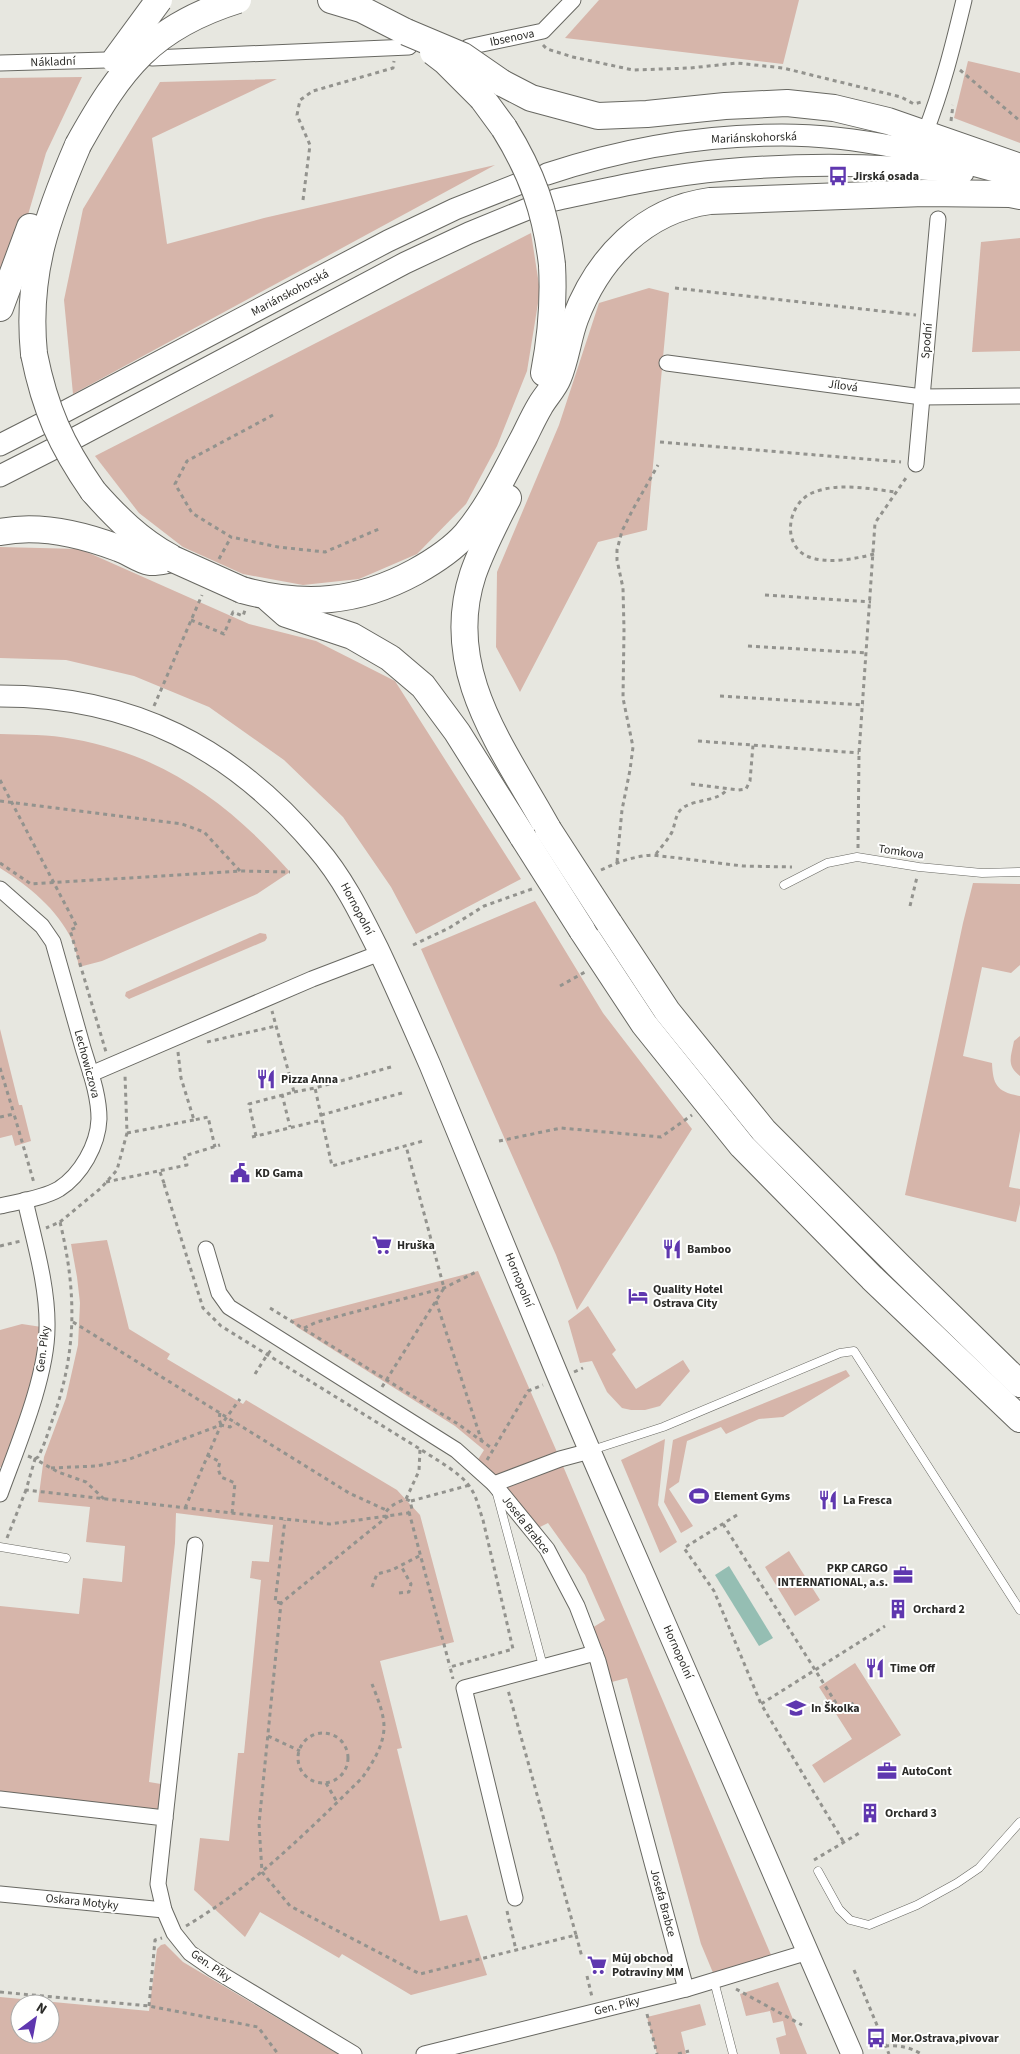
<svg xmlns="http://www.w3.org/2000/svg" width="1020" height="2054" font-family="'Source Sans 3',sans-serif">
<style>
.green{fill:#d6b5aa;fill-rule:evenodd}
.water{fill:#95beb3}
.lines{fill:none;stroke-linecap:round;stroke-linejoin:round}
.lane-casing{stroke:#686862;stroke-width:9}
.street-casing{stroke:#686862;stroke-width:17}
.secondary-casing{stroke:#686862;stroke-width:23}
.highway-casing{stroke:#686862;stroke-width:28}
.path{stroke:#93938e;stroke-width:3;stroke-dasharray:4 4;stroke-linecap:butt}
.lane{stroke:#fff;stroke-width:8}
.street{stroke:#fff;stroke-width:15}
.secondary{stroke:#fff;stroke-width:21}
.highway{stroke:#fff;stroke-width:26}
.highway-bridge-casing{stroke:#686862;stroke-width:28;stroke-linecap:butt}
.highway-bridge{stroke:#fff;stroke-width:26}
.labels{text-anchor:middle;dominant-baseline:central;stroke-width:4;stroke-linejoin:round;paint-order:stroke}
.street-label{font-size:12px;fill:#2b2b28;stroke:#fffffe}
.poi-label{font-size:12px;font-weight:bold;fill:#2b2b28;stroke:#fffffe;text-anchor:start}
</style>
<rect width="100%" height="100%" fill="#e7e7e0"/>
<g class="green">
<polygon points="599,0 799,0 783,64 565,38"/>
<polygon points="968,61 1020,73 1020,143 954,118"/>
<polygon points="82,77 46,153 23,232 0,280 0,78"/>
<polygon points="277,79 152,138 167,244 264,218 495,165 73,394 64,300 83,209 160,82"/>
<polygon points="531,233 540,291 527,371 497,446 466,504 417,554 359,579 303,585 243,574 183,547 139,513 95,456"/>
<polygon points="1020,238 1020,351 972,352 981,242"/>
<polygon points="649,288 669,293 647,530 598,542 520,692 496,647 497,572 559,425 599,303"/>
<polygon points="0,547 80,549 249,624 316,641 395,681 521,879 416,934 391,887 343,817 284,760 209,707 134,676 66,660 0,658"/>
<path d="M0,734c24,1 49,0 73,5 91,16 157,65 217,133l-33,22 -155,67 -23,6c-2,-9 -3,-19 -7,-27 -15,-31 -43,-54 -72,-72z"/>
<path d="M973,883l47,1v81l-9,8 -29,-6 -19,89 29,7c1,22 5,29 28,33v35l-11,56 11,2v15l-4,18 -111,-27 58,-272z"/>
<polygon points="535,901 603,1013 692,1129 577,1310 556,1255 421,949"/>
<polygon points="260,933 266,934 267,938 265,941 129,999 125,996 126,992"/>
<polygon points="0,1029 19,1105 22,1105 31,1141 15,1146 12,1135 0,1138"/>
<path d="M1020,1036v40c-14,-11 -9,-19 -6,-35z"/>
<polygon points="107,1240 129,1329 170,1354 167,1359 243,1404 246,1400 397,1490 420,1515 454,1642 380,1661 402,1748 397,1749 440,1921 467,1915 487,1975 411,1995 342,1954 339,1958 260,1912 245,1937 194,1890 200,1838 229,1841 238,1753 244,1753 261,1580 250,1578 252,1561 269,1562 273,1525 176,1513 175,1543 149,1782 161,1784 157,1817 0,1799 0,1606 79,1614 83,1578 122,1582 125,1546 86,1542 90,1507 38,1502 44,1457 66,1398 78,1345 80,1303 77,1277 71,1244"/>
<polygon points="478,1271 560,1459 774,1962 716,1980 701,1944 627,1678 604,1684 587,1631 605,1620 585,1575 548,1523 532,1531 474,1466 484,1450 455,1426 297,1327 290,1320"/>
<polygon points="588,1306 616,1350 612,1354 636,1389 683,1360 690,1371 660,1406 645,1410 631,1410 622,1408 607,1392 592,1361 580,1363 568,1321"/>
<polygon points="22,1324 48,1328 9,1469 0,1467 0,1330"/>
<polygon points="846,1370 850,1376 783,1417 759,1419 726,1434 721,1427 687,1441 679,1482 669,1489 693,1526 681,1533 664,1502 673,1440"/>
<polygon points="665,1439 658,1505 677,1542 660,1553 621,1460"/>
<polygon points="789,1551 820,1600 795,1616 765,1567"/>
<polygon points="855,1663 901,1735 824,1783 812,1765 852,1739 819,1687"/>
<path d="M165,1944l18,18 155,92h-338v-57l149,14 8,-62 4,-4zM20,2004h30v30h-30z"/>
<polygon points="778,1982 807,2054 780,2054 776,2038 786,2035 783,2021 773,2023 770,2011 746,2016 740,1994"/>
<polygon points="700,2004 706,2025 681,2032 686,2054 657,2054 647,2017"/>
</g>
<polygon class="water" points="729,1566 773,1638 759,1646 715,1575"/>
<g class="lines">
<defs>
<g id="lane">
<polyline points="784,885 827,863 857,857 919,867 982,873 1020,872"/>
<polyline points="592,1450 663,1427 840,1353 854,1351 1020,1610"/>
<polyline points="497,1494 543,1666"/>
<polyline points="0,1547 66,1558"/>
<polyline points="818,1871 839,1909 850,1920 869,1925 917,1905 957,1883 979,1868 1020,1822"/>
<polyline points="714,1981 733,2054"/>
</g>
<g id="street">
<polyline points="468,47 543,31 573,0"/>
<polyline points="152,58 409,47"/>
<polyline points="0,63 106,60"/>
<path d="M925,133c17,-43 28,-87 39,-133"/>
<polyline points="667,363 922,397 1020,396"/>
<polyline points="916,464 938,219"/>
<path d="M0,889l42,37 11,16c10,35 20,71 30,106 7,23 16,47 16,71 -1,26 -18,56 -40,70 -15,9 -42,13 -59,17"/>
<polyline points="91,1074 312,979 380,953"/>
<polyline points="206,1249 219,1293 229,1307 456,1450 494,1484 547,1549 577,1606 598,1661 686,1989"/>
<polyline points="494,1484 560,1459 590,1451"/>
<path d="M0,1494c17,-47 47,-117 47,-166 1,-42 -13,-87 -22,-128"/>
<polyline points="0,1799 165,1818 158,1884 164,1910 174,1933 190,1953 213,1969 354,2054"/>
<polyline points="165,1818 195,1545"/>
<polyline points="0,1894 164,1910"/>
<polyline points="515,1898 464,1688 595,1653"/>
<polyline points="424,2054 686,1989 808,1952"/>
</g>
<g id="secondary">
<path d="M547,174c75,-25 155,-39 235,-39 77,0 157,20 231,41"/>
<path d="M555,200c56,-12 112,-25 169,-30 79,-7 161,-6 239,3"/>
<polyline points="64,412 388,241 455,209 521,183"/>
<polyline points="75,438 405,263 469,233 530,208"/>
<polyline points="0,445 43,423"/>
<polyline points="0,476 55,448"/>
<path d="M0,696c132,0 232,51 317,152 26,30 43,65 61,101 18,38 35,77 52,116 39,93 77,188 116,282 37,91 78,181 117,272 64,145 127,290 189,435"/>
</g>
<g id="highway">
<polyline points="331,0 361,9 406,32"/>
<polyline points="502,83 531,98 598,116 647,114 725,106 787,103 834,108 888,121 1020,167"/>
<polyline points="482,98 504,128"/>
<polyline points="0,308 30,227"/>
<path d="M34,354c-8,-80 13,-137 44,-209"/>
<path d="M544,373c7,-36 10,-71 8,-108"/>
<path d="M93,491c23,26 46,49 77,66"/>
<path d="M508,498c-13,25 -26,50 -35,76 -32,97 31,175 75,255"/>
<path d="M0,532c39,-8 81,2 118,16 10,3 21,12 32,14 6,1 16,-2 23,-3"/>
<path d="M242,590c62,17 116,13 173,-18 18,-10 37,-22 51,-38 25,-30 40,-64 58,-97 5,-10 10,-21 16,-31 5,-9 14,-18 18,-28 8,-19 10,-40 17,-59 23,-61 69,-109 135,-118l214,-8 86,1 10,2"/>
<polyline points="269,599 286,614 352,636 390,658 423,686 457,732 523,837"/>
<polyline points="609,923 667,1011 764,1131 898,1265 1020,1384"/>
<polyline points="582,930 644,1024 742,1146 872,1278 1020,1419"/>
</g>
</defs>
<use href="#lane" class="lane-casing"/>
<use href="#street" class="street-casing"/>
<use href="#secondary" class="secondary-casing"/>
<use href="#highway" class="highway-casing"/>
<g class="path">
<polyline points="543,45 547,49 573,57 633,70 690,68 737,63 783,68 901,97 914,104 921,102"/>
<polyline points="960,70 1020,121"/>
<polyline points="951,121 953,105"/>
<polyline points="303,200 310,145 297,115 300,100 313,91 393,68 394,61"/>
<polyline points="675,288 916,315"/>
<polyline points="273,415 187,461 175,484 192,513 231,537 278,547 325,552 379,529"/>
<polyline points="660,442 901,462"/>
<path d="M874,554c-18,5 -48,10 -65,3 -28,-11 -22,-53 3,-64 25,-11 59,-4 84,-1"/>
<polyline points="219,559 231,537"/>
<polyline points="765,595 871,602"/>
<polyline points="191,620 224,634 233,612 243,616 245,610"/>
<polyline points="748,646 867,653"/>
<polyline points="720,696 864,705"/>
<polyline points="154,706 202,595"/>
<polyline points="698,741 859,753"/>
<polyline points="0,780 77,927 70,930 106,1052"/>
<polyline points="691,784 738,790 746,789 750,781 753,745"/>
<polyline points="0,801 182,824 204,832 240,871"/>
<polyline points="858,848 859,753 875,523 908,475"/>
<path d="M656,854c5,-7 12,-14 16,-22 4,-10 3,-19 12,-25 13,-8 36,-6 43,-18"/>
<polyline points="617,862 622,810 630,770 633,747 623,698 624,630 623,588 617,560 617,550 622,531 632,511 658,465"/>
<polyline points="0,863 31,884 240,871 290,872"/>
<path d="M601,870c17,-8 33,-14 52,-15l90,11 49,1"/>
<polyline points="910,906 917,877"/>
<polyline points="413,945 449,928 484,906 532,889"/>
<polyline points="560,986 585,972"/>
<polyline points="207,1042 276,1026"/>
<polyline points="178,1052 181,1078 194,1120 208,1117 215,1147"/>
<polyline points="391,1067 315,1088 332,1166 423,1141"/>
<polyline points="0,1068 14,1114"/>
<polyline points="294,1092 315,1088"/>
<polyline points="282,1094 290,1127"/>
<polyline points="321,1115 402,1093"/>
<polyline points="0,1117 14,1114 34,1183"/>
<polyline points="127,1133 194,1120"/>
<polyline points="256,1136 249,1104 294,1092 272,1011"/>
<polyline points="252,1137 322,1120"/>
<polyline points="499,1141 561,1128 661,1137 692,1115"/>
<polyline points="160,1172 165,1186"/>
<polyline points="106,1182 187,1165 184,1156 220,1145"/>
<path d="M164,1184l39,124 18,18 199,123c15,10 41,24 50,38 7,10 9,22 13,33l30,129 -63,18 3,12"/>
<polyline points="60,1222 101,1188 117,1170 127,1133 125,1075"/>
<polyline points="0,1246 21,1241"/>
<polyline points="436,1301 482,1442"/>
<polyline points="270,1308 458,1424 493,1449"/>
<polyline points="73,1322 349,1493 386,1510"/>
<polyline points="304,1328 317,1322 444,1288 478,1271"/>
<polyline points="574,1372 583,1368"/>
<polyline points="255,1374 267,1355 272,1349"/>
<polyline points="382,1387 444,1288 406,1146"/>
<polyline points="220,1413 219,1419 221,1425"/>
<polyline points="207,1455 220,1462 218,1469 221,1477 235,1483 232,1514"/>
<path d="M28,1456l7,3 3,-2c6,-11 10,-24 14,-36 25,-68 25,-128 8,-199l-14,6"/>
<polyline points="487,1460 528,1391 543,1385"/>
<polyline points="51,1468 96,1466 127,1460 221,1425 230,1427 235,1423"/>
<path d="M104,1499l-18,-17 -28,-10 -23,-13 -9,31 304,34 78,-11 4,-4 -2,-8 -4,-2c-9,3 -18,8 -22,16"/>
<polyline points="406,1499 419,1471 420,1449"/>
<polyline points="411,1501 470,1485"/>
<polyline points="185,1508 221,1425 240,1399"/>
<polyline points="409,1512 450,1667"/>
<polyline points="737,1515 684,1548 714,1591 761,1704"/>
<polyline points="388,1516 281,1603 259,1824 262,1872 290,1906 420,1974 576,1935 508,1690"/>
<polyline points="723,1524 841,1711 857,1701"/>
<polyline points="7,1538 26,1490"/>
<polyline points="372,1587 377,1574 392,1570 421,1555"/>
<polyline points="399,1593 409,1592 411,1584 401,1566"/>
<polyline points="281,1603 275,1602 285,1520"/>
<circle cx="323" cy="1758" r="25"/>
<polyline points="268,1736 300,1751"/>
<polyline points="326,1783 337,1802"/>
<polyline points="843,1841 761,1704 885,1626"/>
<polyline points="814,1860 861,1832"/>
<polyline points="507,1911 516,1950"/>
<path d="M186,1926c66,-39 121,-94 176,-148 10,-14 22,-33 22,-51 0,-14 -7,-30 -12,-43"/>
<polyline points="576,1935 582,1957"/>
<polyline points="854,1970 889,2054"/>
<polyline points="587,1976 592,1997"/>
<polyline points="736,1989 802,2025"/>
<polyline points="0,1992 149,2006 258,2027 278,2054"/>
<polyline points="149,2006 155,1940 162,1938"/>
<polyline points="647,2014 657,2054"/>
<path d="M885,2046c14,-1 25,1 36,8"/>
<polyline points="678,2054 689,2051"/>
</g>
<use href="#lane" class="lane"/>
<use href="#street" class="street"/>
<use href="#secondary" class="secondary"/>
<use href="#highway" class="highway"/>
<defs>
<g id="highway-bridge">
<polyline points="406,32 463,56 502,83"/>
<polyline points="433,52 446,62 482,98"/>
<polyline points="115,60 159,0"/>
<path d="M504,128c28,45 42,84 48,137"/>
<path d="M78,145c43,-77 73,-118 160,-145"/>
<path d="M34,354c11,55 27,91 59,137"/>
<polyline points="173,559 242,590"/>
<polyline points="548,829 609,923"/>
<polyline points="523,837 582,930"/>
</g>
</defs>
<use href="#highway-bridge" class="highway-bridge-casing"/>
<use href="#highway-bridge" class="highway-bridge"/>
</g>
<defs>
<symbol id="bus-bare" viewBox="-9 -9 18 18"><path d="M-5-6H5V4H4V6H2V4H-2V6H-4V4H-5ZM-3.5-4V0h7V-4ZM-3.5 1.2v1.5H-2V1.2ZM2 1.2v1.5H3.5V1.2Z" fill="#5f37af" stroke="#fffffe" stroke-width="2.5" paint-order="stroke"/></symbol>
<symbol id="restaurant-bare" viewBox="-9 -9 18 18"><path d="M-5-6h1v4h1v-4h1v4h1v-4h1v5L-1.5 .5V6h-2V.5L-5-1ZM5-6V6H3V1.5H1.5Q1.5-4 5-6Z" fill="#5f37af" stroke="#fffffe" stroke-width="2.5" paint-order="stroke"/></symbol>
<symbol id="civic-bare" viewBox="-9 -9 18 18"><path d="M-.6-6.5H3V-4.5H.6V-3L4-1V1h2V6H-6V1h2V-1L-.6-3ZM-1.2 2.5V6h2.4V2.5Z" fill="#5f37af" stroke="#fffffe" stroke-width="2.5" paint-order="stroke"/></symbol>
<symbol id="supermarket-bare" viewBox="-9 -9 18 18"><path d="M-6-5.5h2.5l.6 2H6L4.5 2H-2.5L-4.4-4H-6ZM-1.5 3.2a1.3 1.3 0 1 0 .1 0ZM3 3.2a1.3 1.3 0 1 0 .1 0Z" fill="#5f37af" stroke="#fffffe" stroke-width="2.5" paint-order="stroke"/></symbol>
<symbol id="hotel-bare" viewBox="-9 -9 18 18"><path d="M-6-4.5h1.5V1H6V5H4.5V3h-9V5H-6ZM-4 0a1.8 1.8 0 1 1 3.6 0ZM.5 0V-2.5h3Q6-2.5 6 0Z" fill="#5f37af" stroke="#fffffe" stroke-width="2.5" paint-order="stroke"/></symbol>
<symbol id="stadium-bare" viewBox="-9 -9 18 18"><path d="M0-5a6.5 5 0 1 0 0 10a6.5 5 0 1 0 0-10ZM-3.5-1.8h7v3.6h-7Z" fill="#5f37af" stroke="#fffffe" stroke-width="2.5" paint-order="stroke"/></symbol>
<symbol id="office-bare" viewBox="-9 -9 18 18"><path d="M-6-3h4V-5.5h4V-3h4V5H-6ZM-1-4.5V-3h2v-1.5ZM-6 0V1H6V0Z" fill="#5f37af" stroke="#fffffe" stroke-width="2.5" paint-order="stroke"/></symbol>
<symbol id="building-bare" viewBox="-9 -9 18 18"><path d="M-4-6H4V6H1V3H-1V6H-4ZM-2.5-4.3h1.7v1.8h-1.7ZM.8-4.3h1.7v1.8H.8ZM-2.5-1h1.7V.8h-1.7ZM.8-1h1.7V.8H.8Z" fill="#5f37af" stroke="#fffffe" stroke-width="2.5" paint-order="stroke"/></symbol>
<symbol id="school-bare" viewBox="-9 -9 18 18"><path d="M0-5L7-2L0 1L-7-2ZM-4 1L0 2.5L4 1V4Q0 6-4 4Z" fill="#5f37af" stroke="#fffffe" stroke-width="2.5" paint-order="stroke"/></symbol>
</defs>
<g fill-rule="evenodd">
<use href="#bus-bare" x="824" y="162" width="28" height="28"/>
<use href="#restaurant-bare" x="252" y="1065" width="28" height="28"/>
<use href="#civic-bare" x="226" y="1159" width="28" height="28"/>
<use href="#supermarket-bare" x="368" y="1231" width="28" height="28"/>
<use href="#restaurant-bare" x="658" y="1235" width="28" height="28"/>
<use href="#hotel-bare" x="624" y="1282" width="28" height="28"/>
<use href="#stadium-bare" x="685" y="1482" width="28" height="28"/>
<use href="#restaurant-bare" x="814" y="1486" width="28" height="28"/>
<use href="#office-bare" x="889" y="1561" width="28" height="28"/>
<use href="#building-bare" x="884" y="1595" width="28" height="28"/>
<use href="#restaurant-bare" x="861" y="1654" width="28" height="28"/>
<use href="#school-bare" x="782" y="1694" width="28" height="28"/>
<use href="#office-bare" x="873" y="1757" width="28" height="28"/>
<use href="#building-bare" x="856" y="1799" width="28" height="28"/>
<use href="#supermarket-bare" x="583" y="1951" width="28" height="28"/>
<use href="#bus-bare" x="862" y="2024" width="28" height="28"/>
</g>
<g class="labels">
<g class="street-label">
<text transform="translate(512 38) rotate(-12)">Ibsenova</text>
<text transform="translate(53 62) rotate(-2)">Nákladní</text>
<text transform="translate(754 138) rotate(-2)">Mariánskohorská</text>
<text transform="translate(290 293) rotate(-28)">Mariánskohorská</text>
<text transform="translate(927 341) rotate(-85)">Spodní</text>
<text transform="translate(843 386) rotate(8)">Jílová</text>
<text transform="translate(901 852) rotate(8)">Tomkova</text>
<text transform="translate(357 909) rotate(62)">Hornopolní</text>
<text transform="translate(87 1064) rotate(75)">Lechowiczova</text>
<text transform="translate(519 1280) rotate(68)">Hornopolní</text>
<text transform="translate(43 1349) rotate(-83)">Gen. Píky</text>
<text transform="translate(526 1525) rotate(52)">Josefa Brabce</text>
<text transform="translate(678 1652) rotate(66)">Hornopolní</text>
<text transform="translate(82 1902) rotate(6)">Oskara Motyky</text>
<text transform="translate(663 1903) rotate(75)">Josefa Brabce</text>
<text transform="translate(211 1966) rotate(35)">Gen. Píky</text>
<text transform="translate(617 2006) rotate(-14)">Gen. Píky</text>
</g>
<g class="poi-label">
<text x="853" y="176">Jirská osada</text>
<text x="281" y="1079">Pizza Anna</text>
<text x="255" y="1173">KD Gama</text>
<text x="397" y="1245">Hruška</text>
<text x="687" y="1249">Bamboo</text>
<text x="653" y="1289">Quality Hotel<tspan x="653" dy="14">Ostrava City</tspan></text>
<text x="714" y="1496">Element Gyms</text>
<text x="843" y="1500">La Fresca</text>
<text x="888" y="1568" text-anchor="end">PKP CARGO<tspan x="888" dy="14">INTERNATIONAL, a.s.</tspan></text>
<text x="913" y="1609">Orchard 2</text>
<text x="890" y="1668">Time Off</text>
<text x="811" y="1708">In Školka</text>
<text x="902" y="1771">AutoCont</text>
<text x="885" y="1813">Orchard 3</text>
<text x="612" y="1958">Můj obchod<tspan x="612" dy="14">Potraviny MM</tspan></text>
<text x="891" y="2038">Mor.Ostrava,pivovar</text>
</g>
</g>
<g transform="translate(35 2019) rotate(32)"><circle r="24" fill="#fffffe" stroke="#aaaaa8"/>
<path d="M0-4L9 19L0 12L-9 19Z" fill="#5f37af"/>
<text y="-8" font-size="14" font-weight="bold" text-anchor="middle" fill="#2b2b28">N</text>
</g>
</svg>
